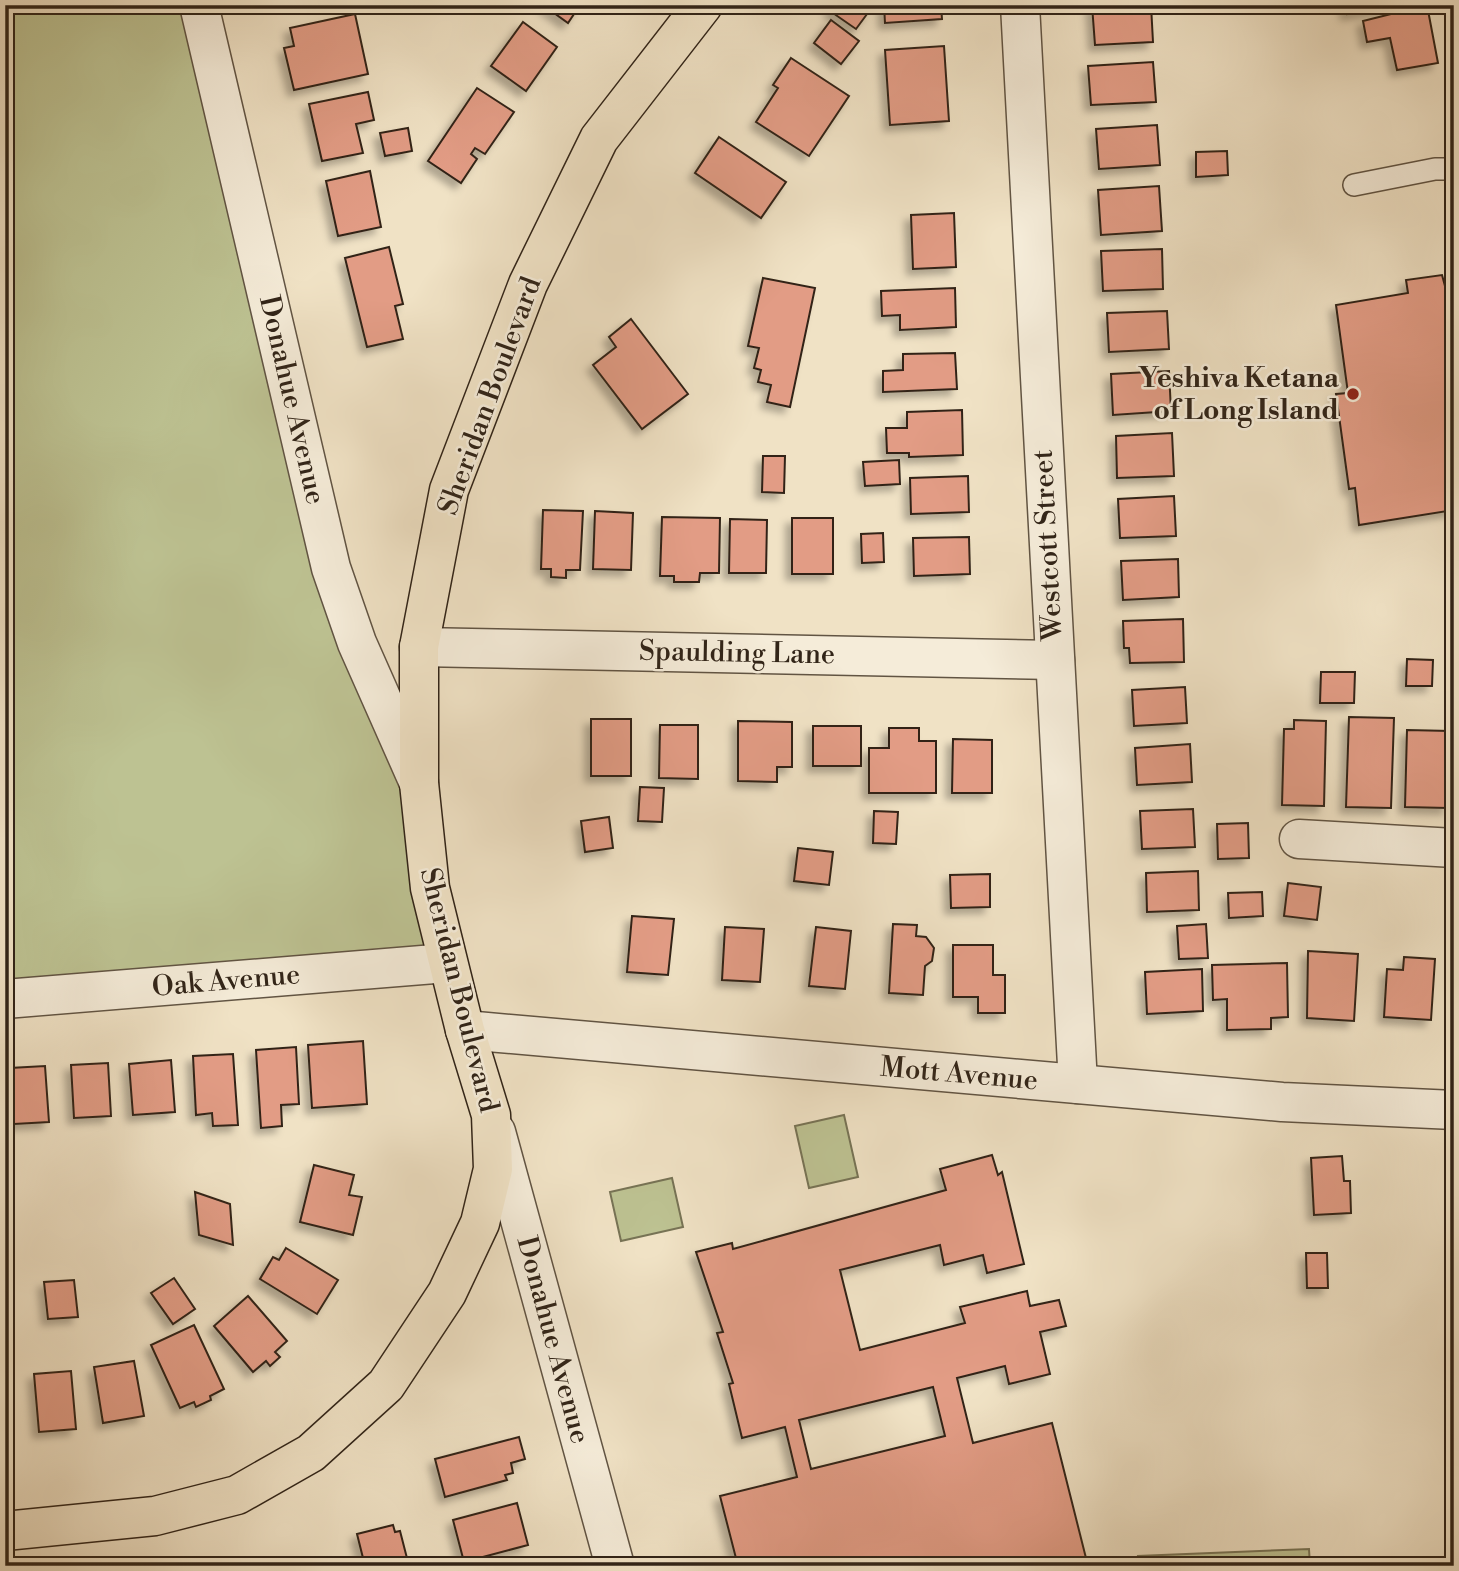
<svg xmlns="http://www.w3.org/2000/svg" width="1459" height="1571" font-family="'Libre Bodoni',serif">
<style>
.green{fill:#bdc292;stroke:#777355;stroke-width:2}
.building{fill:#e29c85;stroke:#312418;stroke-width:2;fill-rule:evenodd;filter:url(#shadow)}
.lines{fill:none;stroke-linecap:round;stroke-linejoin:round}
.service-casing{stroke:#615443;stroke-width:24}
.minor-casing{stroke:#615443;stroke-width:41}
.tertiary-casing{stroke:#615443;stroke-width:41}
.primary-casing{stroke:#312418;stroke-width:41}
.service{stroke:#f5ecd9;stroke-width:21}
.minor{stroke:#f5ecd9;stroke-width:38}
.tertiary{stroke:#f5ecd9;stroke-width:38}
.primary{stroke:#f0e2c5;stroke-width:38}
.poi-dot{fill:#8f2418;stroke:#f5ecd9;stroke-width:2.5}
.labels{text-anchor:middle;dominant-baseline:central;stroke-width:5;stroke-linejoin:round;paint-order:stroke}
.poi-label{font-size:28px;font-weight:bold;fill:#312418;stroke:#f5ecd9;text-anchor:end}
.street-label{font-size:28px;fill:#312418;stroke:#f5ecd9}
</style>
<defs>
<filter id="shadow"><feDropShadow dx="-6" dy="6" stdDeviation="3.5" flood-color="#0004"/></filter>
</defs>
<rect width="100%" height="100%" fill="#f0e2c5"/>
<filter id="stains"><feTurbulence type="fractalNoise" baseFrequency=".00286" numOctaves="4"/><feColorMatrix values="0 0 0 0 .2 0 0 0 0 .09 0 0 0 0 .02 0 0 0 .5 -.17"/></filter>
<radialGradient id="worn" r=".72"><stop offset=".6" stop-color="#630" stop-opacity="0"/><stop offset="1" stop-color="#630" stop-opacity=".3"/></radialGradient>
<g class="green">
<polygon points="5,5 200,5 347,612 419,783 447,963 5,1007"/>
<polygon points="844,1115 858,1177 809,1188 795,1126"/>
<polygon points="672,1178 683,1227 621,1241 610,1192"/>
<polygon points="1309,1549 1310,1566 1139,1566 1138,1556"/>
</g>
<g class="building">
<polygon points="543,5 580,5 568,23"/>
<polygon points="833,5 864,5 870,10 856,29 830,11"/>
<polygon points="884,5 941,5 942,19 885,23"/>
<polygon points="1092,5 1151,5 1153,42 1095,45"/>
<polygon points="1345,5 1385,5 1386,8 1347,14"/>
<polygon points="1427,5 1438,63 1397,70 1390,38 1367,42 1363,21"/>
<polygon points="355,14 368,74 294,90 284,48 294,46 290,28"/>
<polygon points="831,20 859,41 841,64 814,43"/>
<polygon points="523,22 557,47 526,91 491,66"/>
<polygon points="944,46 949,121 890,125 885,50"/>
<polygon points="791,58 849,96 809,156 756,122 778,88 773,85"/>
<polygon points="1153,62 1156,102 1091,105 1088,66"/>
<polygon points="477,88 514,112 485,154 475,148 471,154 477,159 461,183 428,161"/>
<polygon points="368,92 374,120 356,124 363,153 322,161 309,104"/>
<polygon points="1157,125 1160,165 1099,169 1096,129"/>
<polygon points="408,128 412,151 385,156 380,133"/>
<polygon points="719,137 786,182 761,218 695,173"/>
<polygon points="1227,151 1228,175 1196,177 1196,152"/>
<polygon points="370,171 381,227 338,236 326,181"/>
<polygon points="1159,186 1162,231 1101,235 1098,190"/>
<polygon points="954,213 956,267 913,269 911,215"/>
<polygon points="389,247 403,304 395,306 403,339 367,347 345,258"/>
<polygon points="1162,249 1163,289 1103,291 1101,251"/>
<polygon points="1442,275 1445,286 1454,284 1454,510 1359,525 1355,488 1349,489 1336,394 1348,393 1336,305 1408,293 1406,280"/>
<polygon points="763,278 815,288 790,407 767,402 771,385 758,382 761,370 754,368 759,348 748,346"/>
<polygon points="955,288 956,327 900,330 900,315 882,316 881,291"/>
<polygon points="1167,311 1169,349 1109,352 1107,313"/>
<polygon points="631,319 688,394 642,429 593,365 616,347 609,337"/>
<polygon points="955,353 957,389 883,392 883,371 903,370 903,354"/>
<polygon points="1169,371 1171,411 1113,415 1111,374"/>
<polygon points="962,410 963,455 909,457 909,453 887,453 886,428 907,428 907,412"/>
<polygon points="1172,433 1174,476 1117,478 1116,436"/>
<polygon points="763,456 785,456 784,493 762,492"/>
<polygon points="899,460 900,484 865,486 863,462"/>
<polygon points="968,476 969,512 911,514 910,478"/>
<polygon points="1174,496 1176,536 1120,538 1118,499"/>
<polygon points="543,510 583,511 580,570 566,570 566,578 551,577 551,569 541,569"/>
<polygon points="595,511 633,513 631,570 593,569"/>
<polygon points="662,517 720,518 719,573 700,573 699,582 674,582 674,576 660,576"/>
<rect x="792" y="518" width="41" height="56"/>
<polygon points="730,519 767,520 766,573 729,573"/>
<polygon points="883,533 884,562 862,563 861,534"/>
<polygon points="969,537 970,574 914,576 913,538"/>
<polygon points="1178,559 1179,597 1123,600 1121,561"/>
<polygon points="1183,619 1184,662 1130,663 1129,648 1124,648 1123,621"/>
<polygon points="1407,659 1433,660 1432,686 1406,686"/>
<polygon points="1321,672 1355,672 1354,703 1320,703"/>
<polygon points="1185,687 1187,723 1134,726 1132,690"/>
<polygon points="1349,717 1394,718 1391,808 1346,807"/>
<rect x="591" y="719" width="40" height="57"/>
<polygon points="1294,720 1326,721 1324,806 1282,805 1284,729 1294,729"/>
<polygon points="738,721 792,722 792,767 777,767 777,782 738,781"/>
<polygon points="660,725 698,725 698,779 659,778"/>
<rect x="813" y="726" width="48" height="40"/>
<polygon points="889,728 919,728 919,741 936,741 936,793 869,793 869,748 889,748"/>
<polygon points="1407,730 1450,731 1448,808 1405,807"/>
<polygon points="953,739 992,740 992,793 952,793"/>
<polygon points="1190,744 1192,782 1137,785 1135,748"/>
<polygon points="640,787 664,788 662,822 638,821"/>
<polygon points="1193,809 1195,847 1142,849 1140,811"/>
<polygon points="874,811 898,812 896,844 873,843"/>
<polygon points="609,817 613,848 585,852 581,821"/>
<polygon points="1248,823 1249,858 1218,859 1217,824"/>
<polygon points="798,848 833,852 829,885 794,881"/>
<polygon points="1198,871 1199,910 1147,912 1146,873"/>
<polygon points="990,874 990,907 951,908 950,875"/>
<polygon points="1288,883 1321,887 1317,920 1284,916"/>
<polygon points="1262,892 1263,916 1229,918 1228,893"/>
<polygon points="632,916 674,919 668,975 627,972"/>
<polygon points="893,924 917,925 916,936 926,937 934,948 932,961 925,966 923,995 889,993"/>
<polygon points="1206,924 1208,958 1179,959 1177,926"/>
<polygon points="725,927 764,929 760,982 722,980"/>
<polygon points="816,927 851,931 845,989 809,986"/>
<polygon points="953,945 993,945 993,975 1005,975 1005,1013 978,1013 978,997 953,997"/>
<polygon points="1308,951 1358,954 1354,1021 1307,1018"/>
<polygon points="1404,957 1435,959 1431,1020 1384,1017 1387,969 1403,970"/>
<polygon points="1287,963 1288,1017 1271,1018 1271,1029 1227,1030 1227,999 1213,1000 1212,965"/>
<polygon points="1202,969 1203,1011 1147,1014 1145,972"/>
<polygon points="363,1041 367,1104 312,1108 308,1045"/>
<polygon points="296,1047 299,1104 281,1105 282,1126 261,1128 256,1050"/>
<polygon points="233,1054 238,1125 213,1126 212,1113 196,1115 193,1056"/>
<polygon points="171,1060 175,1112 133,1115 129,1064"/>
<polygon points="108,1063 111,1116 74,1118 71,1065"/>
<polygon points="45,1066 49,1122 14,1124 10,1068"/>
<path d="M992,1155l6,20 4,-3 22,92 -37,9 -4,-18 -39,10 -4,-20 -100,25 20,80 105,-27 -5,-16 67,-16 3,15 29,-6 7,26 -26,6 10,42 -41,10 -4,-18 -48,12 16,65 79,-20 36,143h-350l-18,-70 77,-19 -12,-50 -43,11 -13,-54 4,-1 -16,-50 6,-1 -27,-80 36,-9 1,6 213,-59 -6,-21zM933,1387l12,49 -134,33 -12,-49z"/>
<polygon points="1342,1156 1344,1181 1350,1181 1351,1213 1314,1215 1311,1158"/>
<polygon points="314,1165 354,1175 349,1195 362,1197 353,1235 300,1222"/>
<polygon points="195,1192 230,1204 233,1245 199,1235"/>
<polygon points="286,1248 338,1280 317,1314 260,1279 273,1257 279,1260"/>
<polygon points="1306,1253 1327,1253 1328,1288 1307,1288"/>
<polygon points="174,1278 195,1309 173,1324 151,1293"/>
<polygon points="74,1280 78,1317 48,1319 44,1282"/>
<polygon points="248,1296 287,1341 275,1352 280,1357 270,1366 266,1361 253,1372 214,1326"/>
<polygon points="194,1325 224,1389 210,1396 211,1400 196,1407 194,1402 180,1408 151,1345"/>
<polygon points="134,1361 144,1416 103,1423 94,1367"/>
<polygon points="71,1371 76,1429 39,1432 34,1374"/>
<polygon points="519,1437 525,1459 511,1463 513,1473 505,1475 507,1480 445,1497 435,1459"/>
<polygon points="517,1503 528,1545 464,1562 453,1520"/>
<polygon points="393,1525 395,1532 400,1531 409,1566 365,1566 357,1534"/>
</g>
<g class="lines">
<defs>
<polyline id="service" points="1354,185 1435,169 1454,169"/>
<g id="minor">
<polyline points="199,5 331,568 357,643 419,783"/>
<polyline points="1020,5 1078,1084"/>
<polyline points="419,647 1055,660"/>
<polyline points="1299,839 1454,848"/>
<polyline points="5,999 447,963"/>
<polyline points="496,1132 615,1566"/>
</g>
<polyline id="tertiary" points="465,1030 1282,1102 1454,1110"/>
<polyline id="primary" points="5,1531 155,1516 237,1495 311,1453 386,1385 447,1293 480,1223 493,1169 491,1115 465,1030 430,888 419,783 419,647 449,490 528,284 599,139 703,5"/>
</defs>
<use href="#service" class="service-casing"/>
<use href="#minor" class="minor-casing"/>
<use href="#tertiary" class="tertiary-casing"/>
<use href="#primary" class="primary-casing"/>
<use href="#service" class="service"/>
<use href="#minor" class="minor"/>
<use href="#tertiary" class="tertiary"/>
<use href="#primary" class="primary"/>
</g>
<circle class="poi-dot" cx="1353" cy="394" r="7"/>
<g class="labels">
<g class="poi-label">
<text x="1339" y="378">Yeshiva Ketana<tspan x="1339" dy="32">of Long Island</tspan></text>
</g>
<g class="street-label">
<text transform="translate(490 396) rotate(-70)">Sheridan Boulevard</text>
<text transform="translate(292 400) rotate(77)">Donahue Avenue</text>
<text transform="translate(1048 545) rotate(-93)">Westcott Street</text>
<text transform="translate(737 653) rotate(1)">Spaulding Lane</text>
<text transform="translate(226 981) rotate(-5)">Oak Avenue</text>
<text transform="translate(459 990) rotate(76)">Sheridan Boulevard</text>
<text transform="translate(959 1074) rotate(5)">Mott Avenue</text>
<text transform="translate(553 1340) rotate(75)">Donahue Avenue</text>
</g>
</g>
<rect width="1459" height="1571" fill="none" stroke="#f0e2c5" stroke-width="28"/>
<rect x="7" y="7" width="1445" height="1557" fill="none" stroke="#312418" stroke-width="3.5"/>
<rect x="14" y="14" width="1431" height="1543" fill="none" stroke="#312418" stroke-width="2"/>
<rect width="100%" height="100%" filter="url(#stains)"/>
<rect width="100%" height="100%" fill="url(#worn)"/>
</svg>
